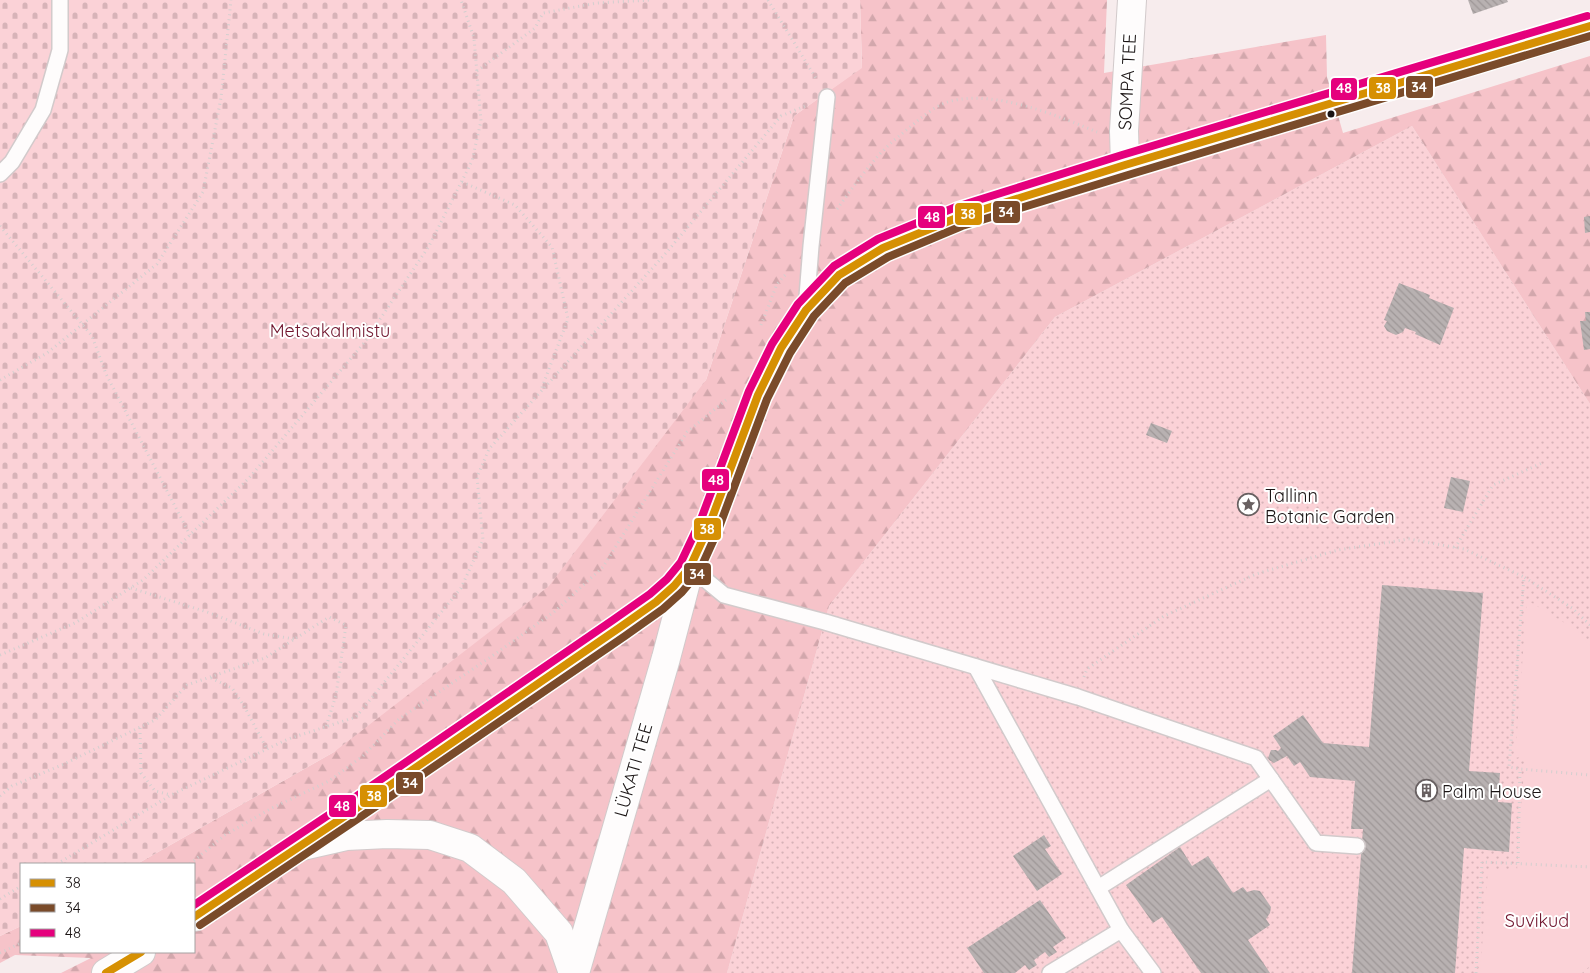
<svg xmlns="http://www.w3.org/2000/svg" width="1590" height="973" font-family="Quicksand,sans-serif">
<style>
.grass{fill:url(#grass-dots)}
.forest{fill:url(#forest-firs)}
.cemetery{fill:url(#cemetery-stones)}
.garden{fill:#fbd2d7}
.building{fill:url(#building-back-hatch)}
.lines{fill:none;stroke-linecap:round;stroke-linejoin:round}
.service-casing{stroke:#d2cacb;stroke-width:18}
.minor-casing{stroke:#d2cacb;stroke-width:30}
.tertiary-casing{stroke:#d2cacb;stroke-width:30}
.secondary-casing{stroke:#d2cacb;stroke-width:30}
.path{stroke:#d3cfcf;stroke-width:3;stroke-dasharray:1 4;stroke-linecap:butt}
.service{stroke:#fefcfc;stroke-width:15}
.minor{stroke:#fefcfc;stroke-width:28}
.tertiary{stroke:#fefcfc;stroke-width:28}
.secondary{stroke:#fefcfc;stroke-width:28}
.bus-1-casing{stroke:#fff;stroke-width:11}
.bus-2-casing{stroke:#fff;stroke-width:11}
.bus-3-casing{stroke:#fff;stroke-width:11}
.bus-1{stroke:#d69003;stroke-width:8}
.bus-2{stroke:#7a4b2a;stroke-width:8}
.bus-3{stroke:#e5007d;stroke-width:8}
.bus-dot{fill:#1b1515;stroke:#fff;stroke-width:2}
.labels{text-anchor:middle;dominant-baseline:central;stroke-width:4;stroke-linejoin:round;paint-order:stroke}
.street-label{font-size:18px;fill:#1b1515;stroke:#fff}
.park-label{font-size:18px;fill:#6f132c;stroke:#fff}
.poi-label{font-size:18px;fill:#1b1515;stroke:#fff;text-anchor:start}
.line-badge{stroke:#fff;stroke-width:2}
.badge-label{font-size:14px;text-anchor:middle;font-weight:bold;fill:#fff}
</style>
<defs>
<pattern id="grass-dots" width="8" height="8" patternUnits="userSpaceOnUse" patternTransform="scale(1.25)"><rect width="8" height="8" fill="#fbd2d7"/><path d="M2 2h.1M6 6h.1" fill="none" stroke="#d7b3b8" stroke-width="1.8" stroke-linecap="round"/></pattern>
<pattern id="forest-firs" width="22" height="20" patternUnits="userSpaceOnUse" patternTransform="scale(1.25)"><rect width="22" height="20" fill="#f6c3c9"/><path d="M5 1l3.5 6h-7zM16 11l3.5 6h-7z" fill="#d2a7ac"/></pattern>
<pattern id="cemetery-stones" width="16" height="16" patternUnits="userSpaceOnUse" patternTransform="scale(1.25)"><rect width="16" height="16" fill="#fbd2d7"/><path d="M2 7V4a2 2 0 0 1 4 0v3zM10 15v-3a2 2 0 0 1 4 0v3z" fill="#d7b3b8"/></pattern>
<pattern id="building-back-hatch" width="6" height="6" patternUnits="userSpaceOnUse" patternTransform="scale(1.25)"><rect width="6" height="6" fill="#b8b1b1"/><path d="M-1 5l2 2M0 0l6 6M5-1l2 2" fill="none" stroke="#9e9797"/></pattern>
</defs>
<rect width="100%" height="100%" fill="#f7eced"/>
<polygon class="grass" points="1412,126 1590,404 1590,973 727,973 829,606 1055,317"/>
<polygon class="forest" points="860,0 1107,0 1104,73 1326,35 1327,77 1343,133 1590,56 1590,404 1412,126 1055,317 829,606 727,973 61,973 91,958 15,955 0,963 0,936 21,926 21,952 194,952 194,864 137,864 334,752 706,380 794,116 862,67"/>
<polygon class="cemetery" points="0,0 860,0 862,68 794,116 706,380 549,586 334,752 137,864 21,864 21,926 0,936"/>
<polygon class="garden" points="1527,600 1578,631 1590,646 1590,966 1582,973 1480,973 1488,870 1517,870 1525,756 1515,758"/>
<g class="building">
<polygon points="1468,0 1507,0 1508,2 1473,14"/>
<polygon points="1590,216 1590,232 1585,233 1584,217"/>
<polygon points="1399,283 1430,295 1429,298 1454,308 1440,345 1415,334 1416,332 1405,328 1403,332 1396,335 1387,331 1384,326 1387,321 1384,320"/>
<polygon points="1585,312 1590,312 1590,349 1584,350 1580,321 1586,321"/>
<polygon points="1151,423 1172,431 1167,443 1146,435"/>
<polygon points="1451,477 1470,481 1463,512 1444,508"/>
<polygon points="1382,585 1483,593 1469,771 1500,773 1498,802 1512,803 1509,852 1464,848 1455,973 1352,973 1363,829 1351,829 1355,781 1310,777 1300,762 1294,766 1287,756 1274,763 1269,760 1268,758 1271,750 1276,750 1278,751 1281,748 1273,736 1303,715 1323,743 1369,747"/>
<polygon points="1044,835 1051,846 1045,849 1062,874 1037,891 1013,856"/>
<polygon points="1180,847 1192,866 1208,856 1233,893 1243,887 1247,892 1254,890 1260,891 1271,907 1270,913 1266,919 1270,925 1248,940 1270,973 1201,973 1162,917 1153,923 1126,885"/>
<polygon points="1040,900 1066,938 1053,947 1057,952 1049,957 1045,952 1034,960 1037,965 1029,970 1025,965 1015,973 984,973 967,948"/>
</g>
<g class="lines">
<defs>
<g id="service">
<polyline points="0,174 12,162 43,110 60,50 60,0"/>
<polyline points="806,309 811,246 827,97"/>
<polyline points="690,567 724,595 825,622 1078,697 1256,758 1316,843 1357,846"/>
<polyline points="976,667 1121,930 1153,973"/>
<polyline points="1098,888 1271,779"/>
<polyline points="1050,973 1121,930"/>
</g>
<g id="minor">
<polyline points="1125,165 1124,131 1132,0"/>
<polyline points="302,846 346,836 387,834 430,835 470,848 514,881 559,933 573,973"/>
</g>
<polyline id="tertiary" points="575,973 666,658 690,567"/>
<g id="secondary">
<path d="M194,917c143,-94 283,-192 425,-289l37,-26 18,-16 16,-19 19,-41 49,-131 23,-47 25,-38 33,-35 44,-27 76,-31 166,-52 465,-139"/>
<polyline points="106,973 141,952"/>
</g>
</defs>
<use href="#service" class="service-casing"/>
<use href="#minor" class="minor-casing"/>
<use href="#tertiary" class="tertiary-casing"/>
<use href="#secondary" class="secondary-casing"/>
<g class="path">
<polyline points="768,0 817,80"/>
<polyline points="477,71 535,28 543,13 597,3 651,0"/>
<polyline points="462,182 515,205 552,247 568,319 541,390"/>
<path d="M837,209c17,-23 34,-48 55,-67 8,-7 16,-13 24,-20 10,-8 22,-18 35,-21 45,-11 105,14 146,31"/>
<polyline points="0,226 92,336 106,374 190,535"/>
<polyline points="761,325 777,284 787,273"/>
<polyline points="0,380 47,353 157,264 203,192 221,98 231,0"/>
<polyline points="1455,548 1493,485 1542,463"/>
<polyline points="131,588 210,613 264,634 294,639"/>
<polyline points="1590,625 1572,608 1524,577 1509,767 1520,769 1590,775"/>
<polyline points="0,655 75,623 143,580 249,478 364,343 429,246 472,161 481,121 474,38 461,0"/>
<polyline points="1084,677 1087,669 1164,616 1256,574 1338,550 1409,539 1464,549 1524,577"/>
<polyline points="211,678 232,688 244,706 267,749"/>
<polyline points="140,728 141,773 155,791 171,795"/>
<polyline points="0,796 12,786 64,764 155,720 187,685 265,658 329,617 346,625 336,695 326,727"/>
<polyline points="1518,863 1520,769"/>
<polyline points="57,864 171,795 288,739 356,717 461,588 483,540 477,477 489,449 666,253 781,116 805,106"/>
<polyline points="190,864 225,835 272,808 329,781 363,756 399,719 495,654 554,612 603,567 687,432 726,400"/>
<polyline points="0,899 21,886"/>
<polyline points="0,953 21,943"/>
<polyline points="1476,973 1482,862 1590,867"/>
</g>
<use href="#service" class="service"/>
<use href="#minor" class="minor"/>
<use href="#tertiary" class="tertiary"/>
<use href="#secondary" class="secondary"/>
<defs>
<g id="bus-1">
<polyline points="194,917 354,810 619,628 656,602 674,586 690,567 709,526 758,395 781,348 806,310 839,275 883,248 959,217 1125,165 1590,26"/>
<polyline points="106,973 141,952"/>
</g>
<polyline id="bus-2" points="200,925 359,818 625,636 663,609 682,592 699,572 718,530 767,399 790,353 814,316 845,283 888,257 962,226 1128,175 1590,36"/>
<polyline id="bus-3" points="194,905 348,802 613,620 650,594 667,579 681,562 700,522 749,391 772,344 798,304 834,266 878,239 956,207 1122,155 1587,16"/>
</defs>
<use href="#bus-1" class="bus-1-casing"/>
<use href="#bus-2" class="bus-2-casing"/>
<use href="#bus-3" class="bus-3-casing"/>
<use href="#bus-1" class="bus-1"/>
<use href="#bus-2" class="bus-2"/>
<use href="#bus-3" class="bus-3"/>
</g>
<defs>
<symbol id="sight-ring" viewBox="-11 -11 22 22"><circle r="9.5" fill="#fff" stroke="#686061" stroke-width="1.5"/><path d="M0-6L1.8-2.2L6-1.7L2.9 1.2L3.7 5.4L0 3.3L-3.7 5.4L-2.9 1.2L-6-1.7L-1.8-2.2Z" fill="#686061"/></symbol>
<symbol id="building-ring" viewBox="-11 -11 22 22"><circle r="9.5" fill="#fff" stroke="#686061" stroke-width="1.5"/><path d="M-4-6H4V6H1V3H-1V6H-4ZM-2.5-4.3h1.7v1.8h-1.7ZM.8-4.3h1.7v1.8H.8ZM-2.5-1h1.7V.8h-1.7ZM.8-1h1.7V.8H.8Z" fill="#686061"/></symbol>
</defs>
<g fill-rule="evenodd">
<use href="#sight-ring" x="1236" y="492" width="25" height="25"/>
<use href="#building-ring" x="1414" y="778" width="25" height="25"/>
</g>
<circle class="bus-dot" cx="1331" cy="114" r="4.5"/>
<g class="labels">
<g class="street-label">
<text transform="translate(1127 82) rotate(-87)">SOMPA TEE</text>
<text transform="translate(633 770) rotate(-74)">LÜKATI TEE</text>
</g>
<g class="park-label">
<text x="330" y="330">Metsakalmistu</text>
<text x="1537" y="920">Suvikud</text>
</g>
<g class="poi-label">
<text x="1265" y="495">Tallinn<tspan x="1265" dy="21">Botanic Garden</tspan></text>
<text x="1442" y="791">Palm House</text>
</g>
</g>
<g class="line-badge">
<rect x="1405" y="75" width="29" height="24" rx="5" fill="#7a4b2a"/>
<rect x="1368" y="76" width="29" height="24" rx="5" fill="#d69003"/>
<rect x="1330" y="77" width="28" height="24" rx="5" fill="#e5007d"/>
<rect x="992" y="200" width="29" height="24" rx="5" fill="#7a4b2a"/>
<rect x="954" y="202" width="29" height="24" rx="5" fill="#d69003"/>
<rect x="917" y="205" width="29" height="24" rx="5" fill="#e5007d"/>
<rect x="701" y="468" width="29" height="24" rx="5" fill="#e5007d"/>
<rect x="693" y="517" width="29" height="24" rx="5" fill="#d69003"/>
<rect x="683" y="562" width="29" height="24" rx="5" fill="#7a4b2a"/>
<rect x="395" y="771" width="29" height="24" rx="5" fill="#7a4b2a"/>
<rect x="359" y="784" width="29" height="24" rx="5" fill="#d69003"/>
<rect x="328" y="794" width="29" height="24" rx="5" fill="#e5007d"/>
</g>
<g class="badge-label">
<text x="1419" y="92">34</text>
<text x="1383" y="93">38</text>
<text x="1344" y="93">48</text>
<text x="1006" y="217">34</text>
<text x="968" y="219">38</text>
<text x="932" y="222">48</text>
<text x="716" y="485">48</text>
<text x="707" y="534">38</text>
<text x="697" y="579">34</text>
<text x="410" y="788">34</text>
<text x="374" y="801">38</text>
<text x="342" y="811">48</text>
</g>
<rect x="20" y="863" width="175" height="90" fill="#ffffff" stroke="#a4a1a1"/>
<rect x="30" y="879" width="25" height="8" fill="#d69003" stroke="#a4a1a1"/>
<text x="65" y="888" font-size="15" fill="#1b1515">38</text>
<rect x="30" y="904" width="25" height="8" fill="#7a4b2a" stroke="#a4a1a1"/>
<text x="65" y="913" font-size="15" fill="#1b1515">34</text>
<rect x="30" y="929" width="25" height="8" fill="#e5007d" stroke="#a4a1a1"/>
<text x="65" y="938" font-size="15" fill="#1b1515">48</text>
</svg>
